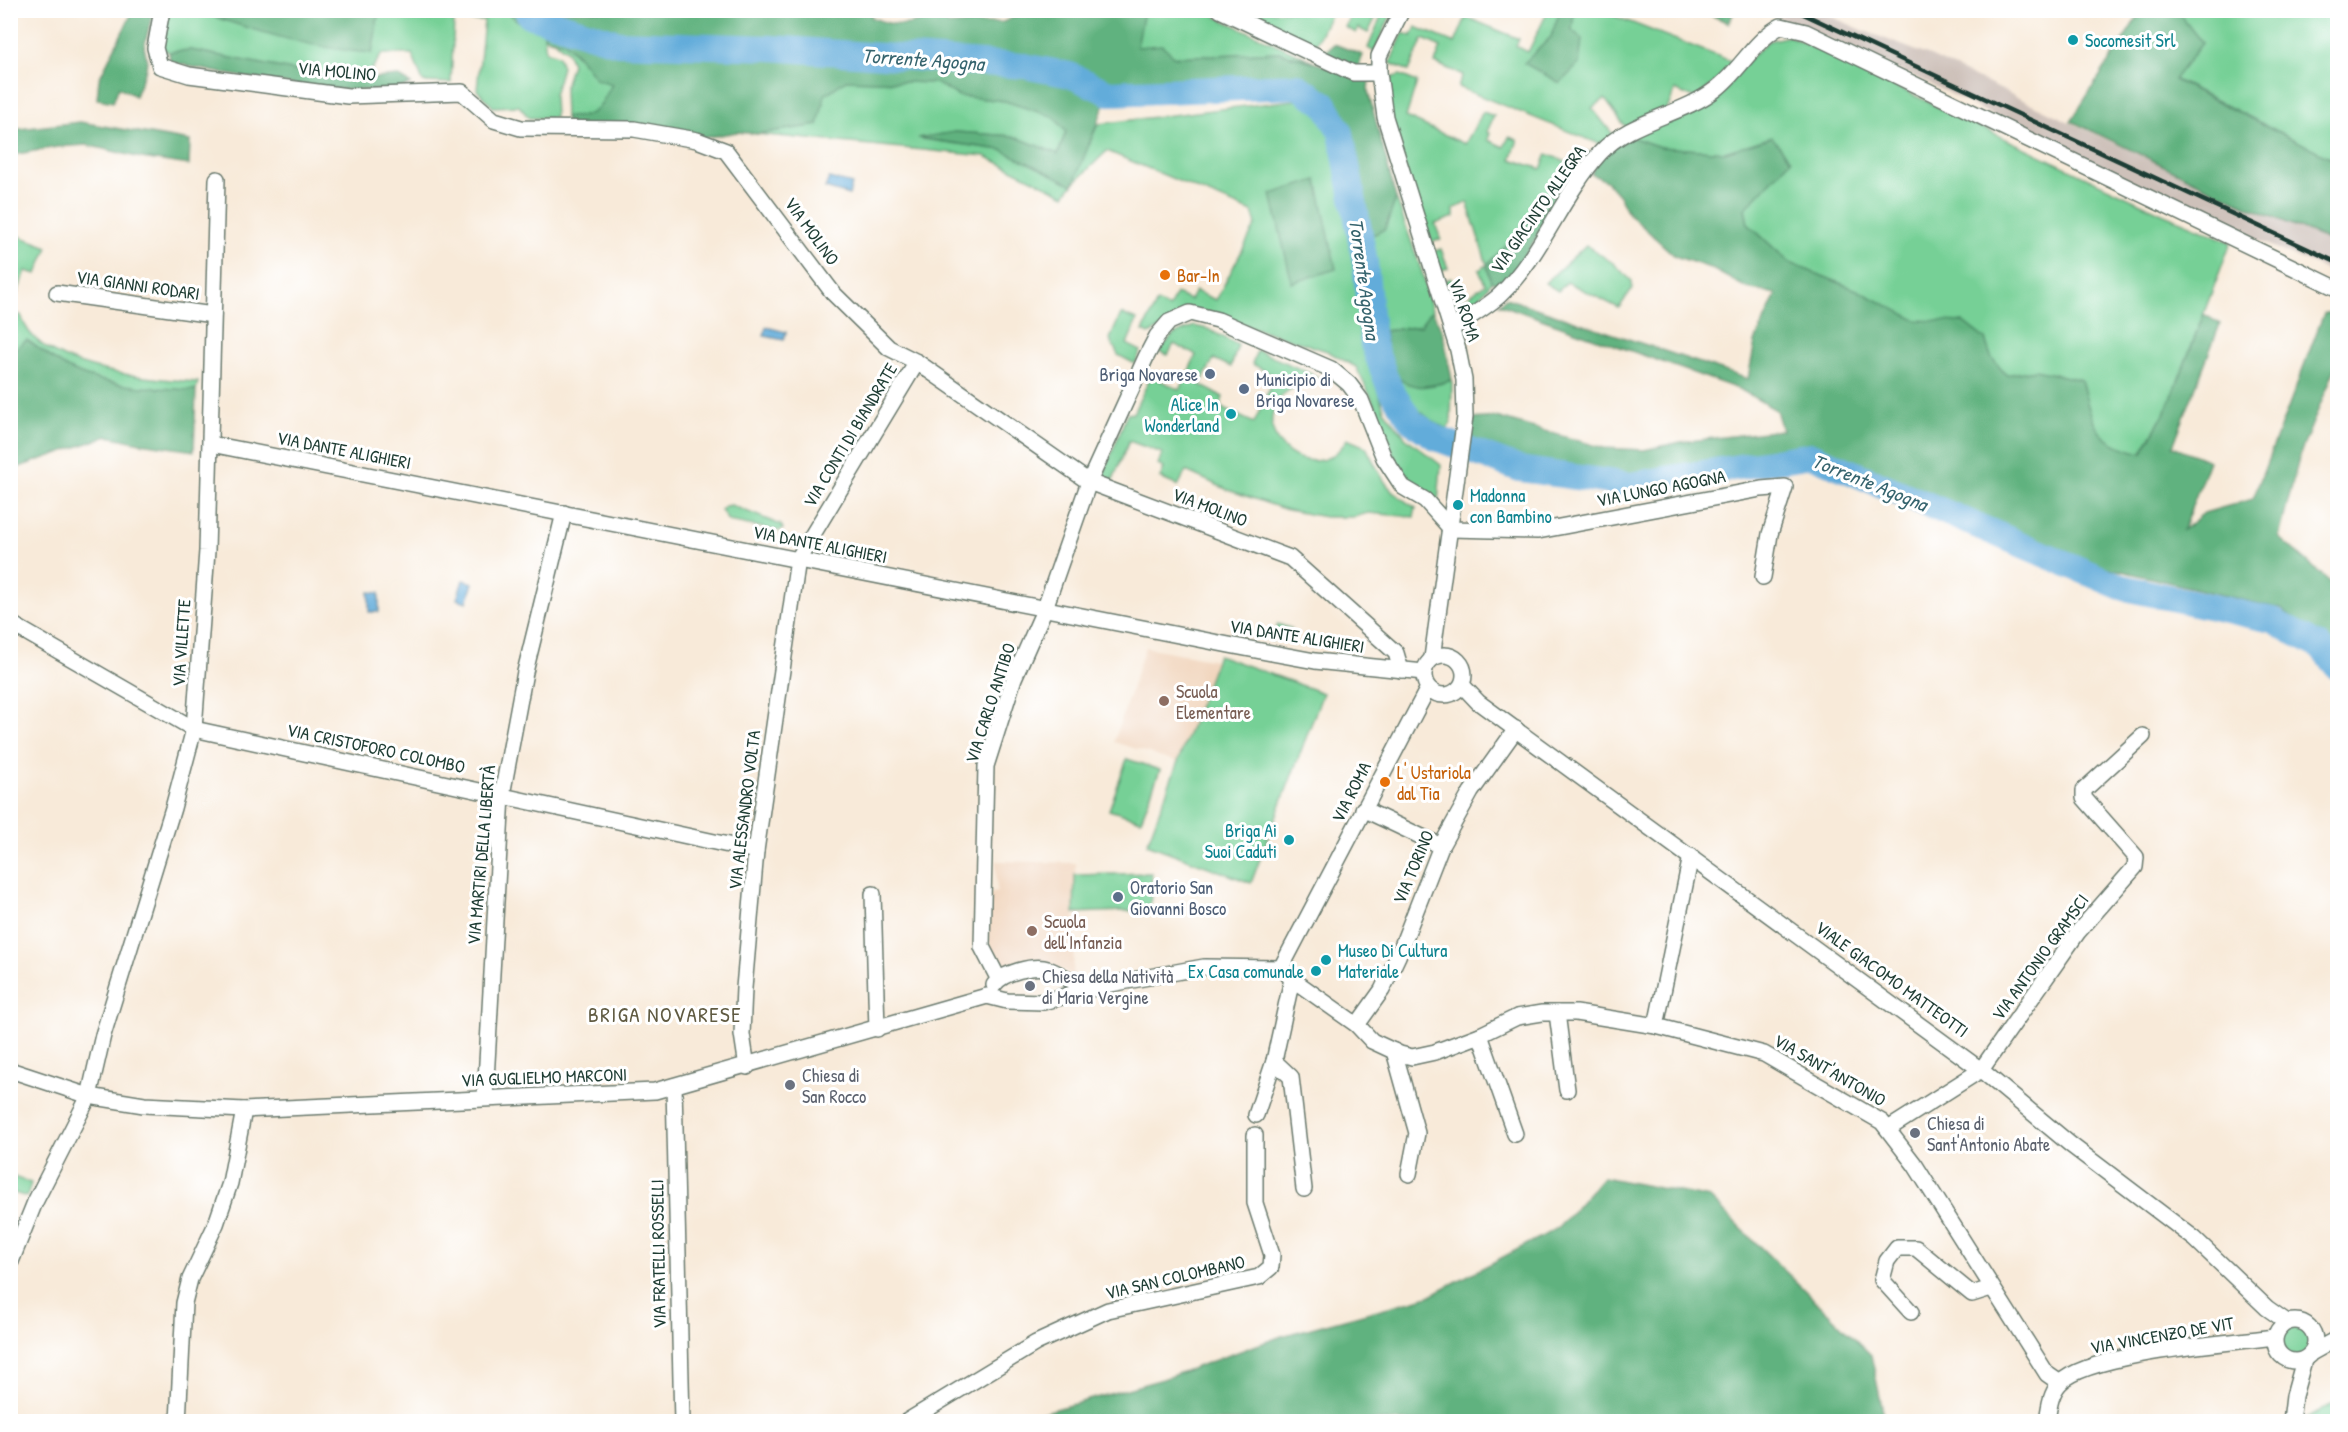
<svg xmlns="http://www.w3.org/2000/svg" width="2348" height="1432" font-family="'Patrick Hand',sans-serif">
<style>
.built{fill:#f1d5bd}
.industrial{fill:#cec1ba}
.green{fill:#76d096;stroke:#4a8665;stroke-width:1.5}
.forest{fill:#60b27f;stroke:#40785a;stroke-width:1.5}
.water{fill:#62acda;stroke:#407487;stroke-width:1.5}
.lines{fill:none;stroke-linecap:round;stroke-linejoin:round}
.river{stroke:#62acda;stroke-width:26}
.minor-casing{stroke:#6b7a6e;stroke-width:18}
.minor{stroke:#fff;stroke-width:15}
.rail{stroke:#1f3d34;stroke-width:4.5}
.culture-dot{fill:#0f9aa8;stroke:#fff;stroke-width:2}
.food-dot{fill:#e8710a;stroke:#fff;stroke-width:2}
.service-dot{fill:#5c6f8a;stroke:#fff;stroke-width:2}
.education-dot{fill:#8d6e63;stroke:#fff;stroke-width:2}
.worship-dot{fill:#6b7280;stroke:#fff;stroke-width:2}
.labels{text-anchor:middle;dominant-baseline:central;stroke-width:6;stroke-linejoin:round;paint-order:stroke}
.culture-label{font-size:18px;fill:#0d838f;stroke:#fff;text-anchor:start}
.street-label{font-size:18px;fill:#1f3d34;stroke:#fff}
.food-label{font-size:18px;fill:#c56008;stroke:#fff;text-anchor:start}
.service-label{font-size:18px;fill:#4e5e75;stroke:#fff;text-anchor:start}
.education-label{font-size:18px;fill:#785e54;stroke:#fff;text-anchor:start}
.worship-label{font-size:18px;fill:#5b616d;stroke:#fff;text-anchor:start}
.water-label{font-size:20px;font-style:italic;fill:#36646e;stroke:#fff}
.quarter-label{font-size:21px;letter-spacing:1.5px;fill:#605b42;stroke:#fff}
</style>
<rect width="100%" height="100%" fill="#fff"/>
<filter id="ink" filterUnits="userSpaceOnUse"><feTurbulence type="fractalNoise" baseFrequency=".0167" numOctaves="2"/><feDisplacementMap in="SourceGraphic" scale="12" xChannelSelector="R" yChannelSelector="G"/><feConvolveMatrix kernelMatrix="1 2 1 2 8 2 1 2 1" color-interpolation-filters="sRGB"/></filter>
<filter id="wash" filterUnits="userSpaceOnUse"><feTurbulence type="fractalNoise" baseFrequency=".008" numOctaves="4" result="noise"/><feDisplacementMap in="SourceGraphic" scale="24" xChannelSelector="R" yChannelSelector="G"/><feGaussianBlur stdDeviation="1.35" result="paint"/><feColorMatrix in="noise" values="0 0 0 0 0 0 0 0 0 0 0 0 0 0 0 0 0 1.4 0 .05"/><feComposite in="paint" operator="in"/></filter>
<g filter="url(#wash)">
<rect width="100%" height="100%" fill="#f8ead9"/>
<g class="built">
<polygon points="1145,647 1216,660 1178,762 1114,742"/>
<polygon points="996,861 1076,863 1073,976 1048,963 1004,964 997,962 989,950 989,895 997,891"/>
</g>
<polygon class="industrial" points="1765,11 1819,11 1862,30 1930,56 2245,205 2337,244 2337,275 2126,182 1920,79"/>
<g class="green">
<polygon points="440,10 506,10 510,15 543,28 546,51 558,55 562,67 554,95 555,118 529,118 519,106 493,107 477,90 484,21 454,20 451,83 423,82 412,54 382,54 365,79 297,71 191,50 169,52 162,49 169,11 205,11 207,14 372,53 379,11 428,11 435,13"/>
<polygon points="1599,10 1736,63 1696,99 1675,90 1666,112 1626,128 1605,99 1592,108 1615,137 1602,145 1458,87 1463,75 1435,63 1441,47 1423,39 1409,71 1390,63 1403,33 1412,36 1416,27 1455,43 1466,17 1519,39 1516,46 1528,52 1548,11 1560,11 1551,37 1525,63 1572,30 1574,11"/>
<polygon points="1144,11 1210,11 1215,13 1216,17 1313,61 1279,52 1175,57 1136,47"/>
<polygon points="1237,11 1332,11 1314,47"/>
<polygon points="1354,11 1379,11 1368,33 1358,28 1356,33 1345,27"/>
<polygon points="1383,11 1393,11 1374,52 1368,48"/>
<polygon points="2177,11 2337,11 2337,161 2174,79 2202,43"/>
<path d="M1789,36l373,177 69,29 -63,165 -27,46c-48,-11 -48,-29 -60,-73l-46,-10 -29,5 -15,-18 -6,-18 -22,-17 -47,-1 -59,-31 -67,-27 -42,-39 -3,-15 46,-49 -19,-22 -47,14 -65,-5 -32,-11 77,-34 63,-61z"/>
<path d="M554,41l10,1 22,23 27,19c-15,26 -16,34 -48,33l-1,-28 8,-25 -5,-13z"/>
<polygon points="1400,75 1417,82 1406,117 1465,144 1483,112 1494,116 1487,132 1490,133 1488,140 1504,147 1509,137 1518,140 1511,159 1541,169 1547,154 1572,164 1532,218 1487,265 1491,282 1478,300 1462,312 1456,310 1442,282 1451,278 1462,301 1485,284 1479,270 1487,265 1467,202 1454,209 1454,217 1435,224 1441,239 1428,244 1388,111 1387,79"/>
<polygon points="846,80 936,83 959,96 1005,101 1054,117 1066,131 1058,154 1013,136 955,132 921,139 1002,150 1072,184 1098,124 1303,99 1328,119 1341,164 1360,261 1360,316 1373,376 1384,410 1405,437 1441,465 1438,503 1402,478 1379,414 1356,367 1327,351 1198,310 1149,334 1143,331 1157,302 1169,308 1176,294 1190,300 1195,291 1216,300 1256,224 1252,212 1107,151 1073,184 1065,195 985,156 756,134 818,125 824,95"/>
<polygon points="1396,198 1422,272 1432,310 1420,326 1385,331 1370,282 1362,235 1375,234 1387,222"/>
<polygon points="11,233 48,247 37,274 26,271 11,309"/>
<polygon points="1586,245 1613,263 1632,281 1632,289 1619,308 1567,282 1558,291 1545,283"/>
<polygon points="1441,249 1448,268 1439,271 1432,252"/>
<path d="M10,312l11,3c15,57 128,63 177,67l-2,8c-41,-1 -84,-2 -123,-19 -16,-7 -31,-21 -46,-31l-16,12v-18l3,-3 -3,-2z"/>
<polygon points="1121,314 1137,320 1127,344 1141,351 1135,364 1118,355 1110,339"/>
<path d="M1194,326l14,3 30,16 -7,22 -17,-8 -14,26 23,12 -3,10 34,16 21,-47 -23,-12 5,-14 61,27c-10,10 -26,7 -36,19 -37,43 36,95 65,43l19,8c17,32 17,41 50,61l-2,9 -46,-4 -14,4h-29l-38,-7 -59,-20 -42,-19 -8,15 -18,-8 4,-10 -6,-3 4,-12 -33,-12 -17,41 -10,-4 25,-64 6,-1 18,-37 29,14 16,-35 -22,-11 -6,11 -9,-3 14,-17z"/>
<path d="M1388,370c22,21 36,19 64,10l-1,43 -4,6c-27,-13 -44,-32 -59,-59z"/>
<polygon points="731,505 781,525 783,529 780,531 728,521 721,510 725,506"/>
<polygon points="1278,624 1292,629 1272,641"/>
<polygon points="1218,655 1323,693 1251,883 1147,844"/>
<polygon points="1127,759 1160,770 1141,820 1109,810"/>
<polygon points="1152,873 1150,910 1074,913 1075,875"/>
<polygon points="11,1176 31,1183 27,1197 11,1192"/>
<circle cx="2295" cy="1341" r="17"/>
<polygon points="2337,1402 2337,1421 2300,1421"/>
</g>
<g class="forest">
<polygon points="137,10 152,16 144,47 147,59 146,69 135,96 119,87 113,102 97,99 99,79 132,13"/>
<path d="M680,10h193l-2,7c27,12 40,9 67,-3l10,11 55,-3 18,-8 1,-3h122l-7,36 25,-2 13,12 104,-5 90,27 -1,12 28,107 -11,31 -10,5 -13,1 -19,-103 -17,-30 -29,-17 -188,5 -39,-17 -46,-9 -254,-17 -153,-6 -36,-10 -53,-20z"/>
<polygon points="2142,10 2177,11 2202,43 2174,80 2337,161 2337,244 2245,205 2071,121"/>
<path d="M205,11v-1l174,1 -7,42c-57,-4 -111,-20 -166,-39z"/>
<path d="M506,11h15l7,6 89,29 153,6 254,16 44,10 40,18 -35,89 -71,-35 -84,-12 37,-6 58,4 45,18 8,-22 -12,-15 -49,-16 -46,-5 -23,-13 -90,-3 -21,15 -7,30 -62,9 -19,-2 -39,7 -132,-15 -1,-7c32,1 33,-7 47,-33l-16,-5 -18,-24 -14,-13 -19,-4 -2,-10 -24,-6z"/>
<polygon points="1560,11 1574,11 1572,30 1582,39 1579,64 1560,83 1524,63 1551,37"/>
<polygon points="1731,11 1734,12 1729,23 1701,11"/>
<polygon points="1334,44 1363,55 1358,68 1321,55"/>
<path d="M191,50l106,21 68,8 33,-3 13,8c-35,19 -200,-10 -241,-23l-1,-9z"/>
<polygon points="80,122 190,141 189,165 141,158 87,145 57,147 11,155 11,130"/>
<path d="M1628,136l32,11 65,5 47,-15 19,23 -46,49 3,15 42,39 67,27 59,30 47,2 22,17 6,18 15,18 29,-5 46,10c12,44 12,62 61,73l26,-46 36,-93 16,10 -47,122 36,15 -26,69 21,-17 49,-14 71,-186 13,-1v52l-37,90 -21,83 58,51v71l-12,-17 -44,-33 -227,-54 -242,-103 -181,24 -164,-25 4,-32 25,-2 108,31 40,2 37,-8 101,-12 -6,-20 -35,-20 -242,-86 7,-6 242,81 7,-37 21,-48 -29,-6 -37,-20 -35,-12 -47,-43 -8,-16 -14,-16 -15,-7 12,-21z"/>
<polygon points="1583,152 1590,152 1585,163 1505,286 1491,282 1487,265 1532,218"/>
<polygon points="1317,180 1336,269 1292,283 1271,194"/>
<path d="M1432,310l11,22 9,48c-28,9 -42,11 -64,-10l-3,-39 35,-5z"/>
<path d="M27,340c15,10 30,24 46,31 39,17 82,17 123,19l-2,61 -54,-8 -32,-7 -97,34v-118z"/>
<polygon points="1603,1177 1710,1198 1871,1355 1885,1421 1034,1421 1042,1413 1163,1379 1282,1336 1429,1296 1558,1228"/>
</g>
<g class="water">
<polygon points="829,178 852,184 849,195 825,188"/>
<polygon points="766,327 786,332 784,340 764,336"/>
<polygon points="463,580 473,583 467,602 457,599"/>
<polygon points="369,592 379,593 379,612 369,612"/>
</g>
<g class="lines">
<polyline class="river" points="527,10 529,15 618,43 770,48 1024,66 1070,75 1109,93 1297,86 1325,104 1341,133 1365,262 1373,344 1390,389 1412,422 1436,438 1520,469 1630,485 1811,455 2121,587 2272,620 2320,647 2338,668"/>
</g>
</g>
<g filter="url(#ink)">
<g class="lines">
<defs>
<g id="minor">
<polyline points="162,10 155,48 160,66 189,75 348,96 462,92 494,120 521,128 634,129 697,140 726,151 833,293 889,348 917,362 1089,482 1290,558 1396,653 1401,670"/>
<polyline points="1220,10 1353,73 1379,73"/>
<polyline points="1402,10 1379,56 1379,73 1385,117 1458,350 1464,380 1465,417 1432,658"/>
<polyline points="57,293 213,315"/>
<path d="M1451,329c16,-11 35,-21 49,-34 42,-40 61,-99 100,-142 30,-33 81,-37 116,-64 24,-18 38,-49 65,-63l25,6 532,257"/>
<polyline points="211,444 1229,645 1315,661 1424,672"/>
<polyline points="10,623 194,729 756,851"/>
<circle cx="1444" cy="675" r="20"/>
<polyline points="1462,685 1478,702 1981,1070 2071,1145 2195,1239 2267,1308 2287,1322"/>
<polyline points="1363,809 1441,846"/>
<polyline points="873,894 877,1029"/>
<polyline points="1281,968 1292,979 1357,1025 1372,1041 1400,1054 1412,1057 1435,1052 1480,1035 1517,1017 1542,1013 1576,1013 1656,1026 1764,1054 1882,1122 1915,1165 2047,1374 2060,1383"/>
<polyline points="1281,968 1428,688"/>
<polyline points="998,978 982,947 986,766 1014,678 1045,608 1089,482 1146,357 1157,336 1169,322 1190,313 1218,320 1331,369 1349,384 1361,400 1384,458 1403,487 1425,500 1451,529 1538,531 1761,489 1785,487 1770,534 1763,577"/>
<path d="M994,985c8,-12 40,-21 54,-16 20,8 21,14 45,15"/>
<polyline points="1557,1013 1567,1090"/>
<polyline points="1357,1025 1382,990 1398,956 1441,846 1471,792 1516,729"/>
<polyline points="1656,1026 1691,856"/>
<polyline points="1480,1035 1515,1134"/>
<polyline points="1394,1051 1417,1133 1409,1174"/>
<polyline points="1274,1061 1291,1077 1304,1189"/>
<polyline points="747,1067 742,1034 744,988 756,851 798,559 917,362"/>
<polyline points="10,1070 89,1096 144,1105 244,1110 655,1091 987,996 1007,1001 1043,1002 1105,985 1204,967 1281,968"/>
<polyline points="674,1086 682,1422"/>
<polyline points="485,1098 502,795 525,672 564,513"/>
<polyline points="1256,1115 1274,1061 1292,979"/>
<polyline points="1888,1129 1981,1070 2078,932 2135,867 2136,857 2084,798 2084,790 2143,736"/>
<polyline points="10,1264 35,1202 89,1096 103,1035 173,808 194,729 207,551 217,179"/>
<polyline points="1911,1312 1882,1280 1887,1261 1897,1248 1916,1248 1972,1294 1991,1288"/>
<circle cx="2295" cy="1341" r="20"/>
<polyline points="2313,1352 2338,1338"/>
<polyline points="178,1422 184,1303 190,1279 216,1224 230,1183 244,1110"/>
<polyline points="906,1422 1036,1343 1108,1310 1259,1277 1271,1267 1272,1255 1255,1203 1255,1135"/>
<path d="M2047,1422c2,-14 3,-28 13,-39 29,-30 169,-40 215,-46"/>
<polyline points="2291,1422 2294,1396 2304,1360"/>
</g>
</defs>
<use href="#minor" class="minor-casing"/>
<use href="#minor" class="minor"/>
<polyline class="rail" points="1795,10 2338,263"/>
</g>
</g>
<g class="culture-dot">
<circle cx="2073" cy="40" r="6"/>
<circle cx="1231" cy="414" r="6"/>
<circle cx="1458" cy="505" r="6"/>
<circle cx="1289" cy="840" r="6"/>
<circle cx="1326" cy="960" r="6"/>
<circle cx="1316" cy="971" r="6"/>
</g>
<g class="food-dot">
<circle cx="1165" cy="275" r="6"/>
<circle cx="1385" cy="782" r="6"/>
</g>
<g class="service-dot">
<circle cx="1210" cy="374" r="6"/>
<circle cx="1244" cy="389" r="6"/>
<circle cx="1118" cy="897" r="6"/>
</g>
<g class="education-dot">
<circle cx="1164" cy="701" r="6"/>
<circle cx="1032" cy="931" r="6"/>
</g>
<g class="worship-dot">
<circle cx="1030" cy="986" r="6"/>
<circle cx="790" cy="1085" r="6"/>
<circle cx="1915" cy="1133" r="6"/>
</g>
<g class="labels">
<g class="culture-label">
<text x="2085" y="40">Socomesit Srl</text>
<text x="1219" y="404" text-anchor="end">Alice In<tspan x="1219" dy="21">Wonderland</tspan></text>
<text x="1470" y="495">Madonna<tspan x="1470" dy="21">con Bambino</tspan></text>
<text x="1277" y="830" text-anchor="end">Briga Ai<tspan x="1277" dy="21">Suoi Caduti</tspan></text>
<text x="1338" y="950">Museo Di Cultura<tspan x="1338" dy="21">Materiale</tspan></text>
<text x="1304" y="971" text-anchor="end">Ex Casa comunale</text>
</g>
<g class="street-label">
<text transform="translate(337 71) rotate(5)">VIA MOLINO</text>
<text transform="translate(1538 209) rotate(-55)">VIA GIACINTO ALLEGRA</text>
<text transform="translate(812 231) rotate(54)">VIA MOLINO</text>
<text transform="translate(138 285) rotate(8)">VIA GIANNI RODARI</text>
<text transform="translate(1465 310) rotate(72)">VIA ROMA</text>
<text transform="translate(850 435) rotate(-59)">VIA CONTI DI BIANDRATE</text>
<text transform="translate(344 450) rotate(11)">VIA DANTE ALIGHIERI</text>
<text transform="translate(1661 488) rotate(-11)">VIA LUNGO AGOGNA</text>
<text transform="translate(1210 507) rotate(21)">VIA MOLINO</text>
<text transform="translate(820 544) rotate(11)">VIA DANTE ALIGHIERI</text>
<text transform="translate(1297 636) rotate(9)">VIA DANTE ALIGHIERI</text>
<text transform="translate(181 643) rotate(-86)">VIA VILLETTE</text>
<text transform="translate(990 703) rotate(-72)">VIA CARLO ANTIBO</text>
<text transform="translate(376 748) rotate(12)">VIA CRISTOFORO COLOMBO</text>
<text transform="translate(1351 792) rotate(-63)">VIA ROMA</text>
<text transform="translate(744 810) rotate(-83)">VIA ALESSANDRO VOLTA</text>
<text transform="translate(481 855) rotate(-85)">VIA MARTIRI DELLA LIBERTÀ</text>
<text transform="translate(1413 867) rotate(-67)">VIA TORINO</text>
<text transform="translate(2040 957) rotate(-54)">VIA ANTONIO GRAMSCI</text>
<text transform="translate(1892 979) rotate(36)">VIALE GIACOMO MATTEOTTI</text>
<text transform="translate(1830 1070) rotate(30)">VIA SANT'ANTONIO</text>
<text transform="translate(544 1077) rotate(-2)">VIA GUGLIELMO MARCONI</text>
<text transform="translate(658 1254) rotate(-91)">VIA FRATELLI ROSSELLI</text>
<text transform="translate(1175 1277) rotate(-13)">VIA SAN COLOMBANO</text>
<text transform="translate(2162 1335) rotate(-10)">VIA VINCENZO DE VIT</text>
</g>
<g class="food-label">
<text x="1177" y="275">Bar-In</text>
<text x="1397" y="772">L' Ustariola<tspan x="1397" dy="21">dal Tia</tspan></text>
</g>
<g class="service-label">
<text x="1198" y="374" text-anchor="end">Briga Novarese</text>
<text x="1256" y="379">Municipio di<tspan x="1256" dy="21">Briga Novarese</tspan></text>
<text x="1130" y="887">Oratorio San<tspan x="1130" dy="21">Giovanni Bosco</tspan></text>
</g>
<g class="education-label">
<text x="1176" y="691">Scuola<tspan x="1176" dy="21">Elementare</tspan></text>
<text x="1044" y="921">Scuola<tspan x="1044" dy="21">dell'Infanzia</tspan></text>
</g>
<g class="worship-label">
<text x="1042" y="976">Chiesa della Natività<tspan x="1042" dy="21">di Maria Vergine</tspan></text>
<text x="802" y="1075">Chiesa di<tspan x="802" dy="21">San Rocco</tspan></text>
<text x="1927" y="1123">Chiesa di<tspan x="1927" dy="21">Sant'Antonio Abate</tspan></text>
</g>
<g class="water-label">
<text transform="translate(923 59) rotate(4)">Torrente Agogna</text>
<text transform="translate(1365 279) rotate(82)">Torrente Agogna</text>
<text transform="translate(1870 482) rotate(22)">Torrente Agogna</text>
</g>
<g class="quarter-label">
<text x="665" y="1014">BRIGA NOVARESE</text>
</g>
</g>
<rect width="2348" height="1432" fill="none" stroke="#fff" stroke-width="36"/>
</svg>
